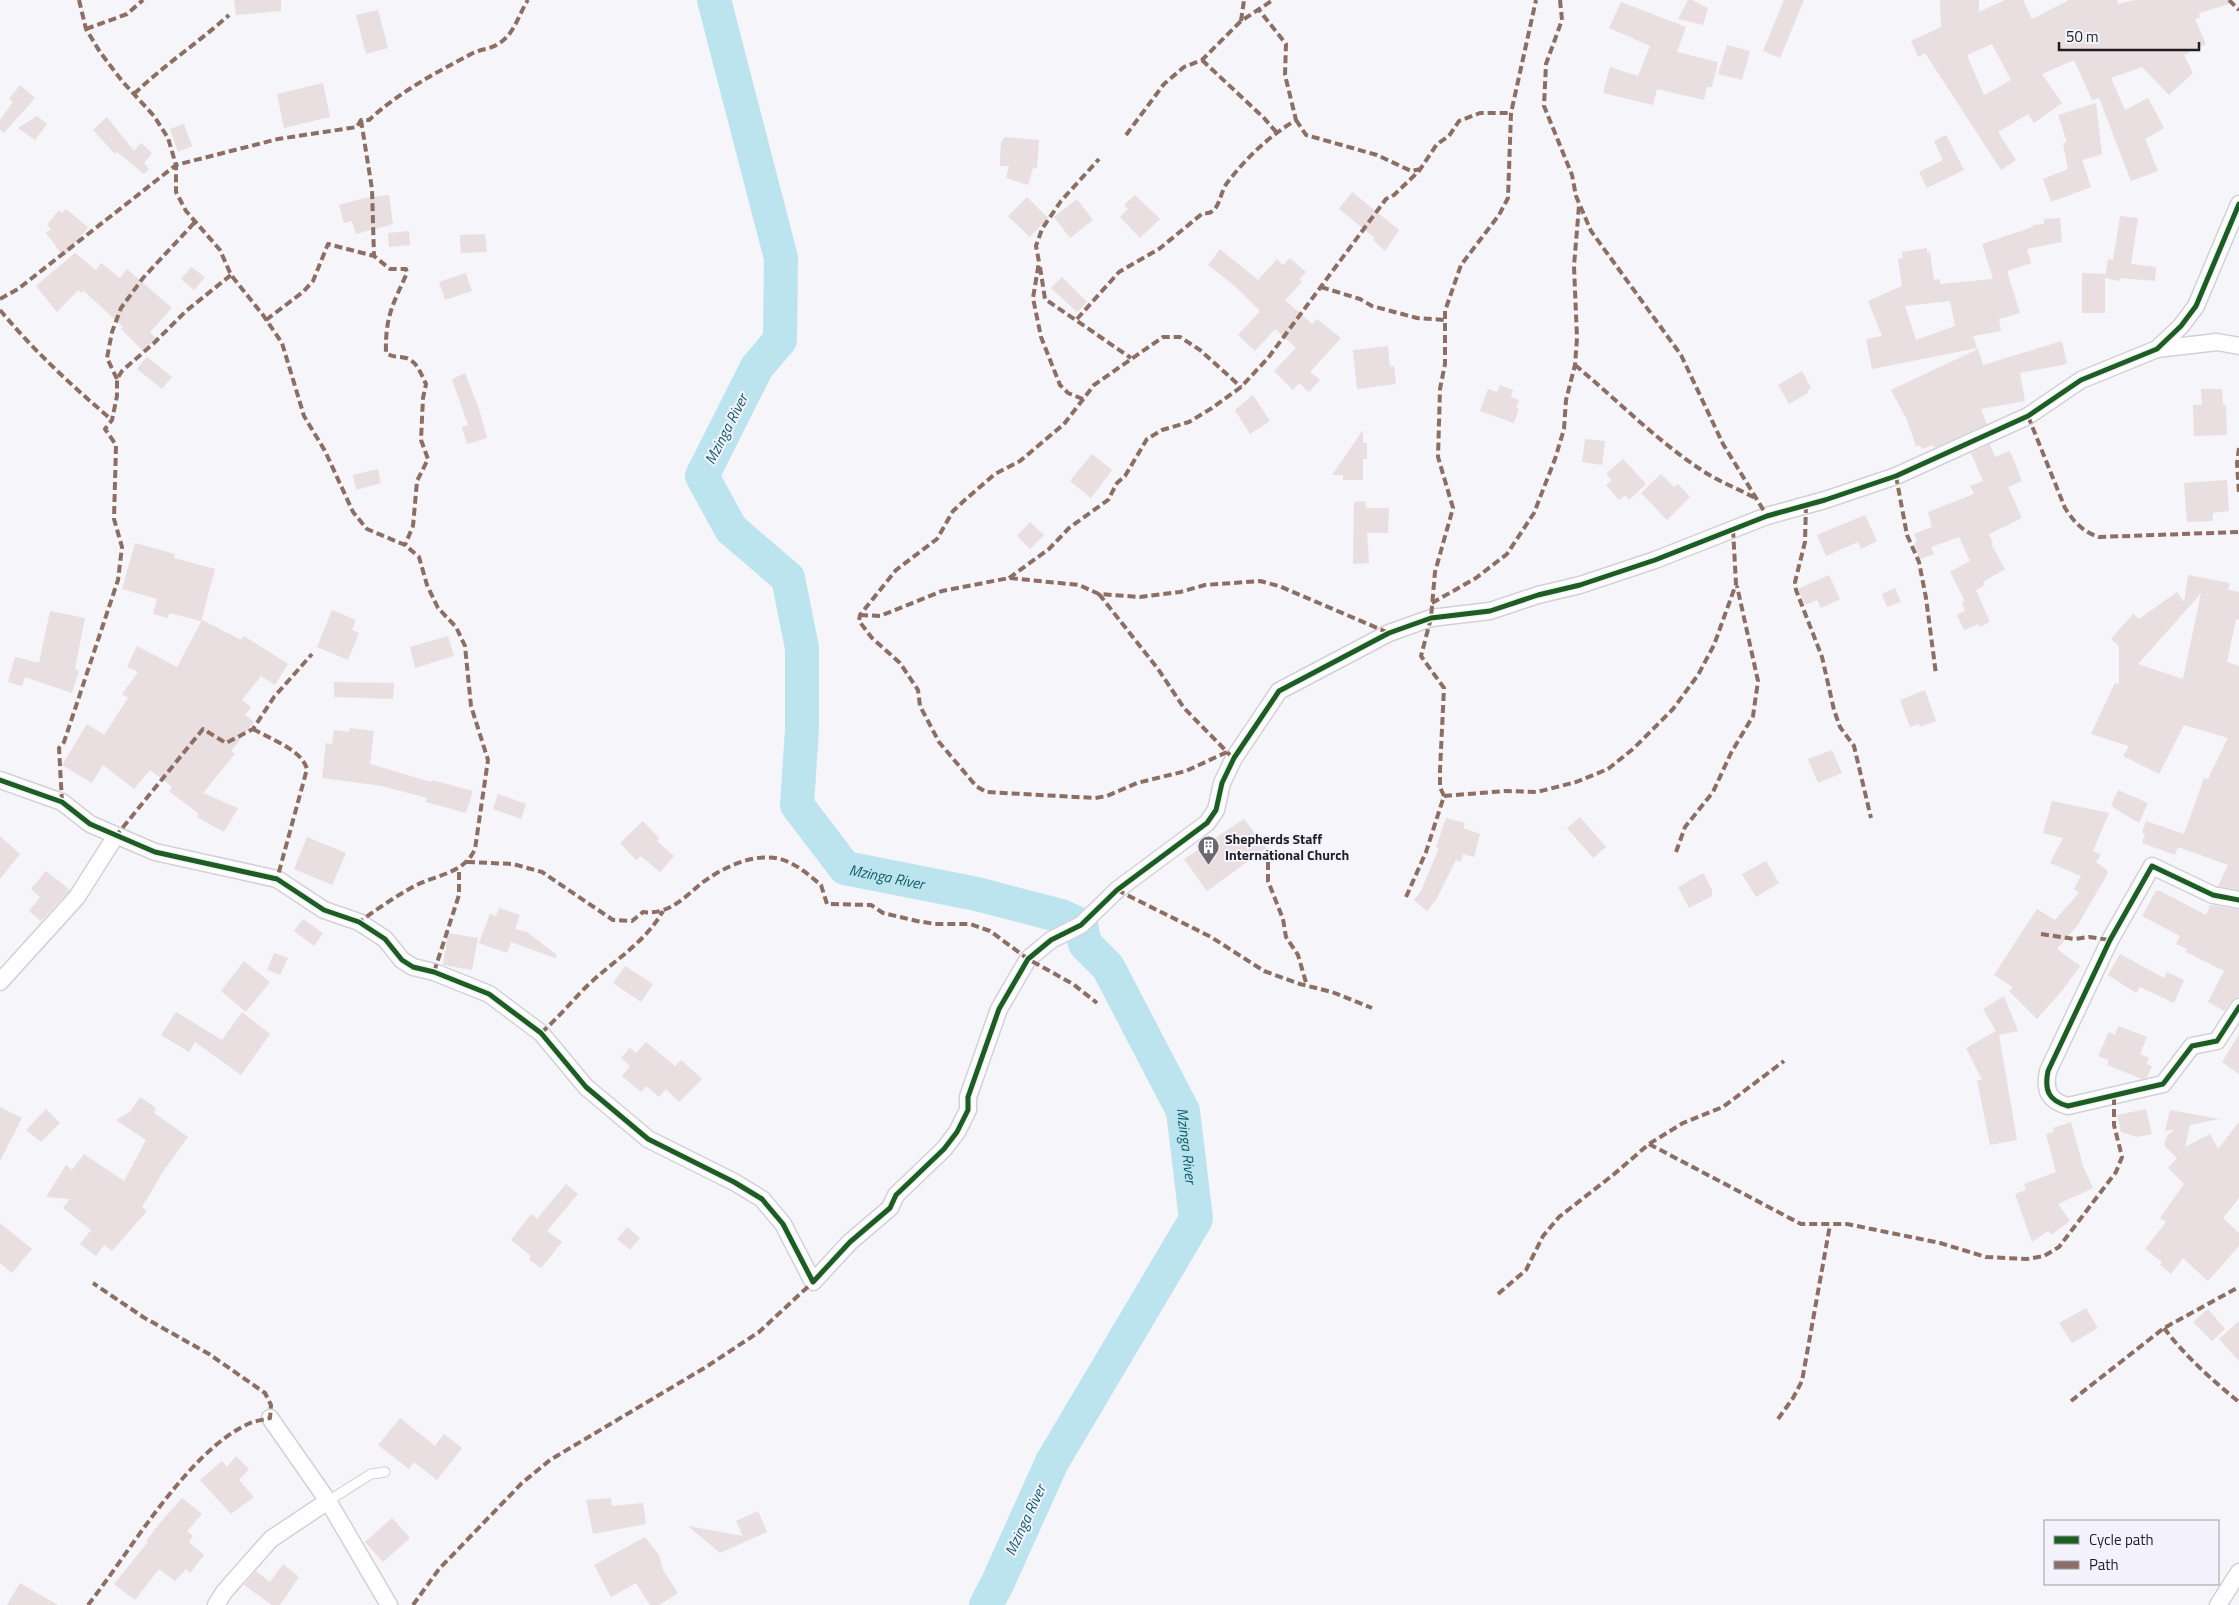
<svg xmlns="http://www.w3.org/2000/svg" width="2239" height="1605" font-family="'Titillium Web',sans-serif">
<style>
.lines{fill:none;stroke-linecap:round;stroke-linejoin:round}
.river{stroke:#bce4ee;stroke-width:34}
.building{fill:#e9dee0;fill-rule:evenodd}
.service-casing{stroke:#d2d2d6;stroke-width:11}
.minor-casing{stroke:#d2d2d6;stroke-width:19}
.service{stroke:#fefefe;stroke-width:9}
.minor{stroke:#fefefe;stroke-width:16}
.quiet{stroke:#8d6e63;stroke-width:4;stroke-dasharray:8 4;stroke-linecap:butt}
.cycleway-casing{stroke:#f3f2fd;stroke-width:8}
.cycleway{stroke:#1b5e20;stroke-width:5}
.labels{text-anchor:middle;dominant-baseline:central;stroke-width:4;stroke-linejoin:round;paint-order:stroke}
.poi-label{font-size:14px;font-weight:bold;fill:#1f1f23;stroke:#f3f2fd;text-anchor:start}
.water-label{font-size:15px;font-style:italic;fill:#0d5c69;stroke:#f3f2fd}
</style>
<rect width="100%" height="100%" fill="#f5f5fa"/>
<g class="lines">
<path class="river" id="s1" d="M714,0l67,258 -1,82 -23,27 -55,109 29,53 57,49 14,70v81l-5,76 48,63 132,26 84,22 20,9 4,19 23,23 75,144 13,108 -144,243 -54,120 -12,23"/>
</g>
<g class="building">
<polygon points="234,0 281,0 281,11 236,15"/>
<polygon points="1688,0 1692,0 1708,8 1703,25 1678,19"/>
<polygon points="1784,0 1804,0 1780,58 1763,51"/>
<path d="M1940,0h39v12l26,-12h18l9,19 37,-19h48l1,4 17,-4h93l1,4 -30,9 1,5 -5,1 11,25 -22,11 9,18 -24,22 -27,-28 -31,11 14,32 23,-12 16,30 -19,11 13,32 -27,10 -32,-83 -7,2 -18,-40 -32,14 20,29 -28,20 -6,-9 -30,18 18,28 -15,10 -76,-117 -7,4 -7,-16 30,-14zM1992,44l19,36 -27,15 -17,-40z"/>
<polygon points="1621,2 1686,27 1677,52 1718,62 1712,87 1707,87 1704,100 1657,89 1653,105 1603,93 1610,67 1638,76 1650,46 1609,28"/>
<polygon points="378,10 388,48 366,54 356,15"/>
<polygon points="1727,45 1750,51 1742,80 1718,74"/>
<polygon points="323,83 330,117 284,128 277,94"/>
<polygon points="20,85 35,98 4,133 0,130 0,120 13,102 9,99"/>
<polygon points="2096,103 2102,154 2082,160 2091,187 2051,202 2043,179 2068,169 2063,143 2067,142 2058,115"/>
<polygon points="37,116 47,124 35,140 18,128"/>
<polygon points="107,117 134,151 141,143 152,153 144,163 149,169 144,174 117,152 115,154 93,130"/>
<polygon points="184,124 192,146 178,152 170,129"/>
<polygon points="1946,135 1964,170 1927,188 1919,172 1943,160 1934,141"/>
<polygon points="1005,137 1039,140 1037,168 1033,168 1028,185 1006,178 1009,166 1000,166 1000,160 1001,142"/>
<polygon points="1352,192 1399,230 1385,251 1373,240 1375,238 1339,209"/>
<polygon points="389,195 393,224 356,234 352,221 344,223 339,205 365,198"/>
<polygon points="1135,195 1160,219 1140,238 1120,217 1128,209 1124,205"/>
<polygon points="1027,197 1048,218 1030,237 1008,216"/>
<polygon points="1077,199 1093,220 1070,238 1054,217"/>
<polygon points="66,209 88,227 64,257 46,233 51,229 47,225 59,210 62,213"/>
<polygon points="2120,216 2138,218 2131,264 2156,267 2155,281 2120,278 2119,281 2105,278 2105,313 2082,313 2082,273 2105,274 2105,278 2108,259 2113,260"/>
<path d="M2060,218l2,24 -35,7 4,14 -24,8 13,42 -21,6 2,12 -28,5 4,12 -105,21 -6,-30 16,-3 -14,-35 34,-15 -4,-27 5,-1 -1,-6 25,-4v5l3,-1 4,28 6,-1v5l53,-5 -11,-35 51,-17v-2l11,-1v-5zM1950,301l5,25 -39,14 -11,-34z"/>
<polygon points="409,231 410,245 389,247 388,233"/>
<polygon points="485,234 487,252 461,253 460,235"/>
<polygon points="1220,249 1258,280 1277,259 1283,265 1290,258 1306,272 1299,280 1302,282 1285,300 1312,324 1317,319 1341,338 1310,372 1320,380 1309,392 1299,383 1293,390 1274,371 1296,348 1275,329 1255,351 1238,335 1260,311 1235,286 1208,265"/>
<polygon points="75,253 96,270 101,263 120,278 127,269 172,308 150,332 156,338 143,351 121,329 123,327 84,291 82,293 78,290 57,312 36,286"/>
<polygon points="191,267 205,277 194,290 181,279"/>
<polygon points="466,273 472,291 445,300 439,282"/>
<polygon points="1062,277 1087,302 1077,312 1051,288"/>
<polygon points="2062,341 2067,364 2020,373 2025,401 1981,409 1987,424 1934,448 1933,445 1922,449 1920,445 1916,446 1907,420 1891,390 1978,349 1983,365"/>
<polygon points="1388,346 1390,367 1394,366 1396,384 1357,389 1353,350"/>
<polygon points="147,357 172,377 162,389 137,369"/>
<polygon points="1802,371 1811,388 1807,391 1808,393 1789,404 1778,385"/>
<polygon points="465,373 479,409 487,438 467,444 462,427 468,425 452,379"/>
<polygon points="1500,385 1513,390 1511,397 1519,400 1516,408 1519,409 1514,423 1480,411 1488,389 1497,392"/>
<polygon points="2201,389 2222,389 2223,405 2226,405 2227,435 2194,436 2193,405 2202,405"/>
<polygon points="1253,395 1270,421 1250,434 1235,410"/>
<polygon points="1363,430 1363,443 1367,443 1367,459 1363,459 1363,480 1343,480 1343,475 1332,475"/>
<polygon points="1585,439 1605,441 1602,465 1582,462"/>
<polygon points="1990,444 1995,457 2010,451 2022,481 2008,487 2022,518 1989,534 1993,543 1991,544 2005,569 1983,582 1985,585 1976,590 1990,622 1980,627 1978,624 1964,630 1957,615 1965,611 1962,602 1965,601 1950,572 1970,561 1959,537 1931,547 1934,554 1920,559 1914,544 1917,542 1914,534 1932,527 1928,512 1974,494 1970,486 1983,481 1971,453"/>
<polygon points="1092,454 1112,470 1091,498 1070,481"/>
<polygon points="1623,459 1646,484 1629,500 1625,495 1619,500 1606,485 1612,480 1606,474"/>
<polygon points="378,469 381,483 356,490 353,475"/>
<polygon points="1661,474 1674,487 1678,484 1690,497 1667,520 1641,493"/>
<polygon points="2227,480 2229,511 2213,513 2213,521 2187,522 2184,483"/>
<polygon points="1365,501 1366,508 1389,508 1388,533 1367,533 1369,563 1353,564 1354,502"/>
<polygon points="1865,515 1877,541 1861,549 1858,542 1826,556 1817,535"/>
<polygon points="1030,522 1044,535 1030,549 1017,536"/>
<polygon points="135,543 175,554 174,558 215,569 201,621 169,613 168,618 153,614 157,599 122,589"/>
<polygon points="1829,575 1840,599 1821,608 1817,600 1805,605 1798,589"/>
<path d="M2188,575l42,8 -2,7 11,2v28l-3,-1 -9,43 12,4v224l-21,-4 10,-21 -50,-18 -3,8 -33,-12 3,-9 -3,-1 4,-12 38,13 20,-56 4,1 20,-41 -44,-13 -25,49 -36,-18 6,-10 -38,-12 24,-51 4,1v-38l-8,-7 22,-25 6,5 38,-27 7,10zM2201,593l-18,86 -45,-15 50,-56z"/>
<polygon points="1895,588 1901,602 1887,607 1882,594"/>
<polygon points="332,610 356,620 352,630 359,633 348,660 317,647"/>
<polygon points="50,611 85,618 75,669 79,671 72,693 25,677 22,686 8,682 15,657 39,663"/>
<polygon points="202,620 241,640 244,636 288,664 275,685 261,676 242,700 251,707 245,715 254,722 231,751 235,754 203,793 238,808 224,832 197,817 199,814 169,791 172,787 150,770 134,789 103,765 92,783 62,765 87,724 104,735 128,698 122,694 138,672 127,667 137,646 177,667"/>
<polygon points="448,636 454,656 415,668 410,647"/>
<polygon points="334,682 394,683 393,699 334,697"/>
<polygon points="1925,690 1936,721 1920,727 1919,724 1910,727 1900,700"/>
<polygon points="350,728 374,731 370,764 431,782 432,780 473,791 466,813 426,802 427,798 382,786 322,778 326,743 332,744 334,730 349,732"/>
<polygon points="1832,750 1842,773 1818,783 1808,759"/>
<polygon points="2118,790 2148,803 2139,823 2111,806"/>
<polygon points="498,794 526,804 521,819 493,809"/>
<polygon points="2052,801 2109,813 2093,851 2101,855 2096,862 2107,870 2108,873 2079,923 2057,949 2080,966 2064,988 2037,1019 2009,991 2013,987 1994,975 2037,909 2055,920 2079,893 2074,889 2081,876 2050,863 2063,838 2043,833"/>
<polygon points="1580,817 1606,847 1593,858 1567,828"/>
<polygon points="1446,818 1465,823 1463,828 1480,834 1474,857 1463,854 1461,862 1456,860 1437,898 1427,911 1414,900 1421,891 1439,848 1436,847"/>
<polygon points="1244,819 1266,848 1207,891 1184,859"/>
<polygon points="643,821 659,838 657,841 674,856 660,872 641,856 636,860 620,843"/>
<polygon points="0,836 20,854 0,879"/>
<polygon points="307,837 346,853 332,885 294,869"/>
<polygon points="1766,861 1779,883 1756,897 1742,874"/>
<polygon points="46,871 70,890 41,921 29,911 40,897 31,889"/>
<polygon points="1703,873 1712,890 1712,896 1689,908 1678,887"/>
<polygon points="2156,891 2160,891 2206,915 2210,905 2239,910 2239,997 2231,1001 2224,1011 2208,1002 2224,971 2186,952 2187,949 2176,944 2180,936 2142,916"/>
<polygon points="499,908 520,915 515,929 527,932 557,955 555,958 511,942 507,953 479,943 490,914 496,916"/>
<polygon points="303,919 323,933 314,946 294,931"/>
<polygon points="448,933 478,938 472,970 443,965"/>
<polygon points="274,953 288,958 280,975 267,970"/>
<polygon points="2120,954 2164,978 2167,972 2184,980 2174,1003 2140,987 2136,993 2108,975"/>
<polygon points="244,961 270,982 246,1012 221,991"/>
<polygon points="625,966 653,984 641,1002 613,983"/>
<polygon points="2004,996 2018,1031 1999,1035 2017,1140 1990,1145 1977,1080 1982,1080 1966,1048 1996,1031 1983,1009"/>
<polygon points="176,1012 222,1040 242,1012 270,1034 241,1075 195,1042 189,1052 161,1035"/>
<polygon points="2118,1026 2147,1037 2140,1054 2149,1058 2146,1064 2152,1066 2147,1077 2142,1079 2107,1065 2109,1060 2098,1056 2109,1032 2115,1035"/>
<polygon points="2239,1034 2239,1074 2222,1062"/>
<polygon points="646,1042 675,1066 681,1060 702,1079 679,1102 666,1089 659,1097 646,1086 641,1092 622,1076 630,1066 621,1058 630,1048 636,1053"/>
<polygon points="140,1097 156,1108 154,1113 188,1137 164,1170 142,1207 147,1211 112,1251 104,1245 96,1256 80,1244 91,1230 63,1208 70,1199 46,1197 66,1165 72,1170 84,1154 124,1181 146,1140 116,1120 130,1112"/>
<polygon points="0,1107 22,1118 0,1161"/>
<polygon points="46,1109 60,1123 41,1142 26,1130"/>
<polygon points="2146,1109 2152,1134 2137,1137 2121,1132 2117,1115"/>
<polygon points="2170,1110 2219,1119 2190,1125 2185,1147 2210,1134 2218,1149 2239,1122 2239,1198 2223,1218 2239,1233 2239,1246 2208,1281 2183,1258 2171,1274 2160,1265 2162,1262 2145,1249 2166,1222 2160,1218 2184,1184 2168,1168 2177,1158 2164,1145 2167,1136 2175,1129 2165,1131"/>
<polygon points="2071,1122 2083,1166 2093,1188 2058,1204 2070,1221 2051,1235 2048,1231 2032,1242 2015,1194 2026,1190 2024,1184 2056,1172 2046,1134 2054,1132 2053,1128"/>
<polygon points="566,1184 578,1194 547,1231 562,1242 541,1268 529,1259 531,1256 511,1240 531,1214 537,1219"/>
<polygon points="0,1223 32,1249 12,1273 0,1263"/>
<polygon points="627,1227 640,1238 630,1250 617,1239"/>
<polygon points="2086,1308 2098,1328 2072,1343 2059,1323"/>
<polygon points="2208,1309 2225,1329 2212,1341 2193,1322"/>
<polygon points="2239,1321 2239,1361 2219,1339"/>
<polygon points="400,1418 435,1446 444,1434 462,1448 437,1480 414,1462 409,1469 378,1445"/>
<polygon points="236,1456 249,1469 239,1480 254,1497 231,1514 200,1480 222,1461 227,1467"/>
<polygon points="182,1498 202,1514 187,1531 193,1536 189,1542 204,1555 190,1573 186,1569 175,1581 159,1569 135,1600 114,1584 148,1542 146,1541 160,1523"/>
<polygon points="611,1498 612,1506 643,1503 646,1524 593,1534 586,1500"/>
<polygon points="758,1511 767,1532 720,1553 688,1526 743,1536 736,1521"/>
<polygon points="392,1518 410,1538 383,1562 365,1542"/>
<polygon points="645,1537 659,1555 663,1570 678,1593 659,1605 650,1605 636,1583 611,1597 594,1565"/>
<polygon points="283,1564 299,1577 280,1605 272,1605 244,1585 256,1571 270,1582"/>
<polygon points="20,1583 58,1605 7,1605"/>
</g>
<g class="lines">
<defs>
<polyline id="service" points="328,1501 371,1474 385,1472"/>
<g id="minor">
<polyline points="2157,349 2217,342 2239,346"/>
<polyline points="0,780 62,802 90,824 155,852 277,879 324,910 359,922 385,939 402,960 413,967 434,972 489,994 541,1033 586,1087 648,1139 734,1182 762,1199 783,1224 813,1282 850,1242 890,1208 896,1195 944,1149 957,1132 968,1110 968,1097 999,1009 1028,959 1051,940 1081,925 1117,890 1207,823 1216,810 1222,783 1234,758 1279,691 1389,633 1431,618 1490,611 1538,595 1580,585 1655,560 1767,516 1825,500 1896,476 2028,416 2081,380 2157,349 2181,326 2196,306 2239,204"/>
<path d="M2239,900l-26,-5 -61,-29 -42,74 -62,131c-4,20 1,30 20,35l95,-22 29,-38 25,-5 22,-34"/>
<polyline points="0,982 77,897 115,837"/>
<polyline points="270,1418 328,1501 389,1605"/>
<polyline points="216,1605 224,1592 271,1539 328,1501"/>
<polyline points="2218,1605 2239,1572"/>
</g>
</defs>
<use href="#service" class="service-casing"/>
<use href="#minor" class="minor-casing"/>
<use href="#service" class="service"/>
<use href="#minor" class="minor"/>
<g class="quiet">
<path d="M79,0l7,29 14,23 22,29 32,35 14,22 8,27v27l10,19 34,39 11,25 32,40 19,28 22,73 21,35 28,61 14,17 38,16 14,12 8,28 11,23 18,19 9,19 6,60 17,54 -13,89c-11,26 -43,26 -64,39 -18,10 -35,22 -52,34"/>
<polyline points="1560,0 1562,20 1546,64 1544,106 1572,175 1576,196 1591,231 1681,355 1723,444 1767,516"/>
<polyline points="2229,0 2239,10"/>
<polyline points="1241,21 1244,0"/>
<polyline points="86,29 127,14 143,0"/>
<polyline points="1202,60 1264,118 1277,133"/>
<path d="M134,94c30,-29 64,-51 95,-79"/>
<polyline points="361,120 372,189 374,256"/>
<polyline points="1296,120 1306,135 1377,155 1411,171 1421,169"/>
<polyline points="1126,135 1164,84 1184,67 1202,60 1241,21 1273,0"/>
<polyline points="1040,267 1045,299 1131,358"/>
<polyline points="1321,287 1360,299 1372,306 1417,318 1445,320"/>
<path d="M0,299l18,-10 158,-124 102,-26 79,-12 4,-7h8c30,-28 68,-48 104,-67 8,-4 18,-4 25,-9 17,-10 20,-29 30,-44"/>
<path d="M0,310c33,40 72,76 112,110"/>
<path d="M1077,319l42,-47 40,-23 44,-36c17,3 16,-20 24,-30 19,-25 42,-47 69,-63l-11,-45 1,-31 -27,-34"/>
<path d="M266,320l37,-28 10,-11 15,-37 46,12 16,13h16l1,4c-14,31 -22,44 -21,80 8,5 12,3 20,5 11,3 15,16 20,26l-3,14 -2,42 7,19 -11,22 -4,45 -8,19"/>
<path d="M1575,365c41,34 81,75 125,104 17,12 37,19 55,29"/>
<polyline points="117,379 107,358 112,332 121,308 143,278 195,222"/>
<polyline points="1083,399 1068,393 1060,385 1041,337 1033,298 1039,262 1036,246 1042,229 1061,201 1099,159"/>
<path d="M2028,416l37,92c9,14 18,24 34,29l140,-5"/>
<polyline points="2239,448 2237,463 2239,494"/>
<polyline points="1896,476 1907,535 1919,562 1926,598 1936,674"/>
<polyline points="1806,505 1805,542 1795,582 1796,590 1822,657 1834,710 1840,727 1854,746 1871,818"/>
<polyline points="1009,578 1049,549 1069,528 1108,500 1117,483 1125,476 1147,439 1162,430 1189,422 1212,408 1241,387 1268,358 1386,199 1394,195 1419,171 1437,144 1449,136 1459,121 1480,113 1511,113"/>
<polyline points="1099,594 1158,669 1184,708 1230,755"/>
<polyline points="1432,603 1476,578 1507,554 1534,513 1555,459 1564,429 1566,400 1575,365 1577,338 1574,266 1579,206"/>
<polyline points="860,615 880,616 942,591 1009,578 1079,585 1099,594 1140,597 1180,592 1205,585 1260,581 1279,586 1389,633"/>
<path d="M253,729c17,10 48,20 54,40l-30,110"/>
<polyline points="1227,752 1186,771 1137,783 1107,796 1095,798 986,792 976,786 939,742 920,706 918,690 900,663 872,638 859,621 860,615 896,570 937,539 953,511 966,499 995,474 1020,461 1045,440 1064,424 1094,385 1163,337 1180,337 1200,350 1241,387"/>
<polyline points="1444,796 1505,791 1537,792 1576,782 1608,769 1633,749 1673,709 1698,675 1714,645 1736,584 1733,529"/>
<polyline points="62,802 59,748 64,742 118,580 122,547 114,519 116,445 105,429 112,420 117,396 117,379 122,371 154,343 186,311 231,275"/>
<polyline points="115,837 203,729 226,743 253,729 274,697 312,654"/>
<polyline points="1268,850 1268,881 1283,919 1286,937 1298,955 1307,986"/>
<polyline points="1676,852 1685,827 1713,792 1731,753 1753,716 1758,681 1737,586"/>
<path d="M467,862l46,2 29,8 71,48 19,1 11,-9c23,3 38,-11 54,-25 21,-18 61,-38 89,-26 13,5 24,15 35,24l6,19 44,1 12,8 34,8 18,3h35l20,7 38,28 45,25 24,19"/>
<polyline points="1117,890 1211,937 1264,971 1300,984 1332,992 1372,1008"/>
<polyline points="1406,897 1426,852 1444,796 1440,787 1440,770 1444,688 1421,656 1431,618 1435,572 1453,508 1438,457 1440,389 1445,364 1445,311 1461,265 1499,215 1508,198 1511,113 1536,0"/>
<polyline points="2041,934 2074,939 2089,937 2110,940"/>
<polyline points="434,972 459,895 459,868"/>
<path d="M541,1033c17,-15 30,-31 46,-47 27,-26 57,-42 76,-75"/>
<polyline points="1649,1144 1801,1224 1847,1224 1940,1243 1986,1257 2027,1259 2044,1256 2059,1247 2116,1172 2122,1157 2114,1125 2114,1094"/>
<polyline points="1498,1294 1526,1270 1543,1236 1559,1217 1613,1175 1649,1144 1683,1123 1723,1107 1784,1061"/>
<path d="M2164,1328c21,28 48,52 75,74"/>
<polyline points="2071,1401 2164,1328 2239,1287"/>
<polyline points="1778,1419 1793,1398 1802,1381 1830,1225"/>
<path d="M88,1605c42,-53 99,-153 160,-181 6,-3 15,-4 22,-6l1,-13 -6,-12 -56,-39 -66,-37 -50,-34"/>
<polyline points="413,1605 439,1569 522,1483 550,1460 706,1367 759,1332 813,1282"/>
</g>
<defs>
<g id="cycleway">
<polyline points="0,780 62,802 90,824 155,852 277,879 324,910 359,922 385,939 402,960 413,967 434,972 489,994 541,1033 586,1087 648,1139 734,1182 762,1199 783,1224 813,1282 850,1242 890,1208 896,1195 944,1149 957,1132 968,1110 968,1097 999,1009 1028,959 1051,940 1081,925 1117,890 1207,823 1216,810 1222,783 1234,758 1279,691 1389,633 1431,618 1490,611 1538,595 1580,585 1655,560 1767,516 1825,500 1896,476 2028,416 2081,380 2157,349 2181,326 2196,306 2239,204"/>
<path d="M2239,900l-26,-5 -61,-29 -42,74 -62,131c-4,20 1,30 20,35l95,-22 29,-38 25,-5 22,-34"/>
</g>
</defs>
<use href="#cycleway" class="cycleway-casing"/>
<use href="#cycleway" class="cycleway"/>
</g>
<defs>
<symbol id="building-pin" viewBox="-11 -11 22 30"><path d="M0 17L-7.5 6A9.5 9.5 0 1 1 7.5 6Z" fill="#6a6a6e" stroke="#f3f2fd"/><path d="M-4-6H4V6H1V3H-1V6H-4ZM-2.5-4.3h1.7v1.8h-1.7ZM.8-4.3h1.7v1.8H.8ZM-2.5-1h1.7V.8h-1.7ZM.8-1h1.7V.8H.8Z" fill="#fff"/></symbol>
</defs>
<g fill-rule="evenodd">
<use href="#building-pin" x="1196" y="834" width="25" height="34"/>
</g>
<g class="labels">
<g class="poi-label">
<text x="1225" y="838">Shepherds Staff<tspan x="1225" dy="16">International Church</tspan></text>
</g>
<g class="water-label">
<text transform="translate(726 429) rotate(-63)">Mzinga River</text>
<text stroke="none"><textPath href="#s1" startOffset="992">Mzinga River</textPath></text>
<text stroke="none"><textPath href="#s1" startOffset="1442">Mzinga River</textPath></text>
<text transform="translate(1025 1520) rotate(-65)">Mzinga River</text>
</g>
</g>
<rect x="2044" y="1520" width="175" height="65" fill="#f3f2fd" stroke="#9e9ea6"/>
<rect x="2054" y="1536" width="25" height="8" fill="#1b5e20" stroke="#9e9ea6"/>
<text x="2089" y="1545" font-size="15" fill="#1f1f23">Cycle path</text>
<rect x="2054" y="1561" width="25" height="8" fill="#8d6e63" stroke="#9e9ea6"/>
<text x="2089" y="1570" font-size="15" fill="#1f1f23">Path</text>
<path d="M2059 42v8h140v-8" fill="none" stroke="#1f1f23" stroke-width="2.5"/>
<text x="2066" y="42" font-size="15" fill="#1f1f23" stroke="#f3f2fd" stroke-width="4" paint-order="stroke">50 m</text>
</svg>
